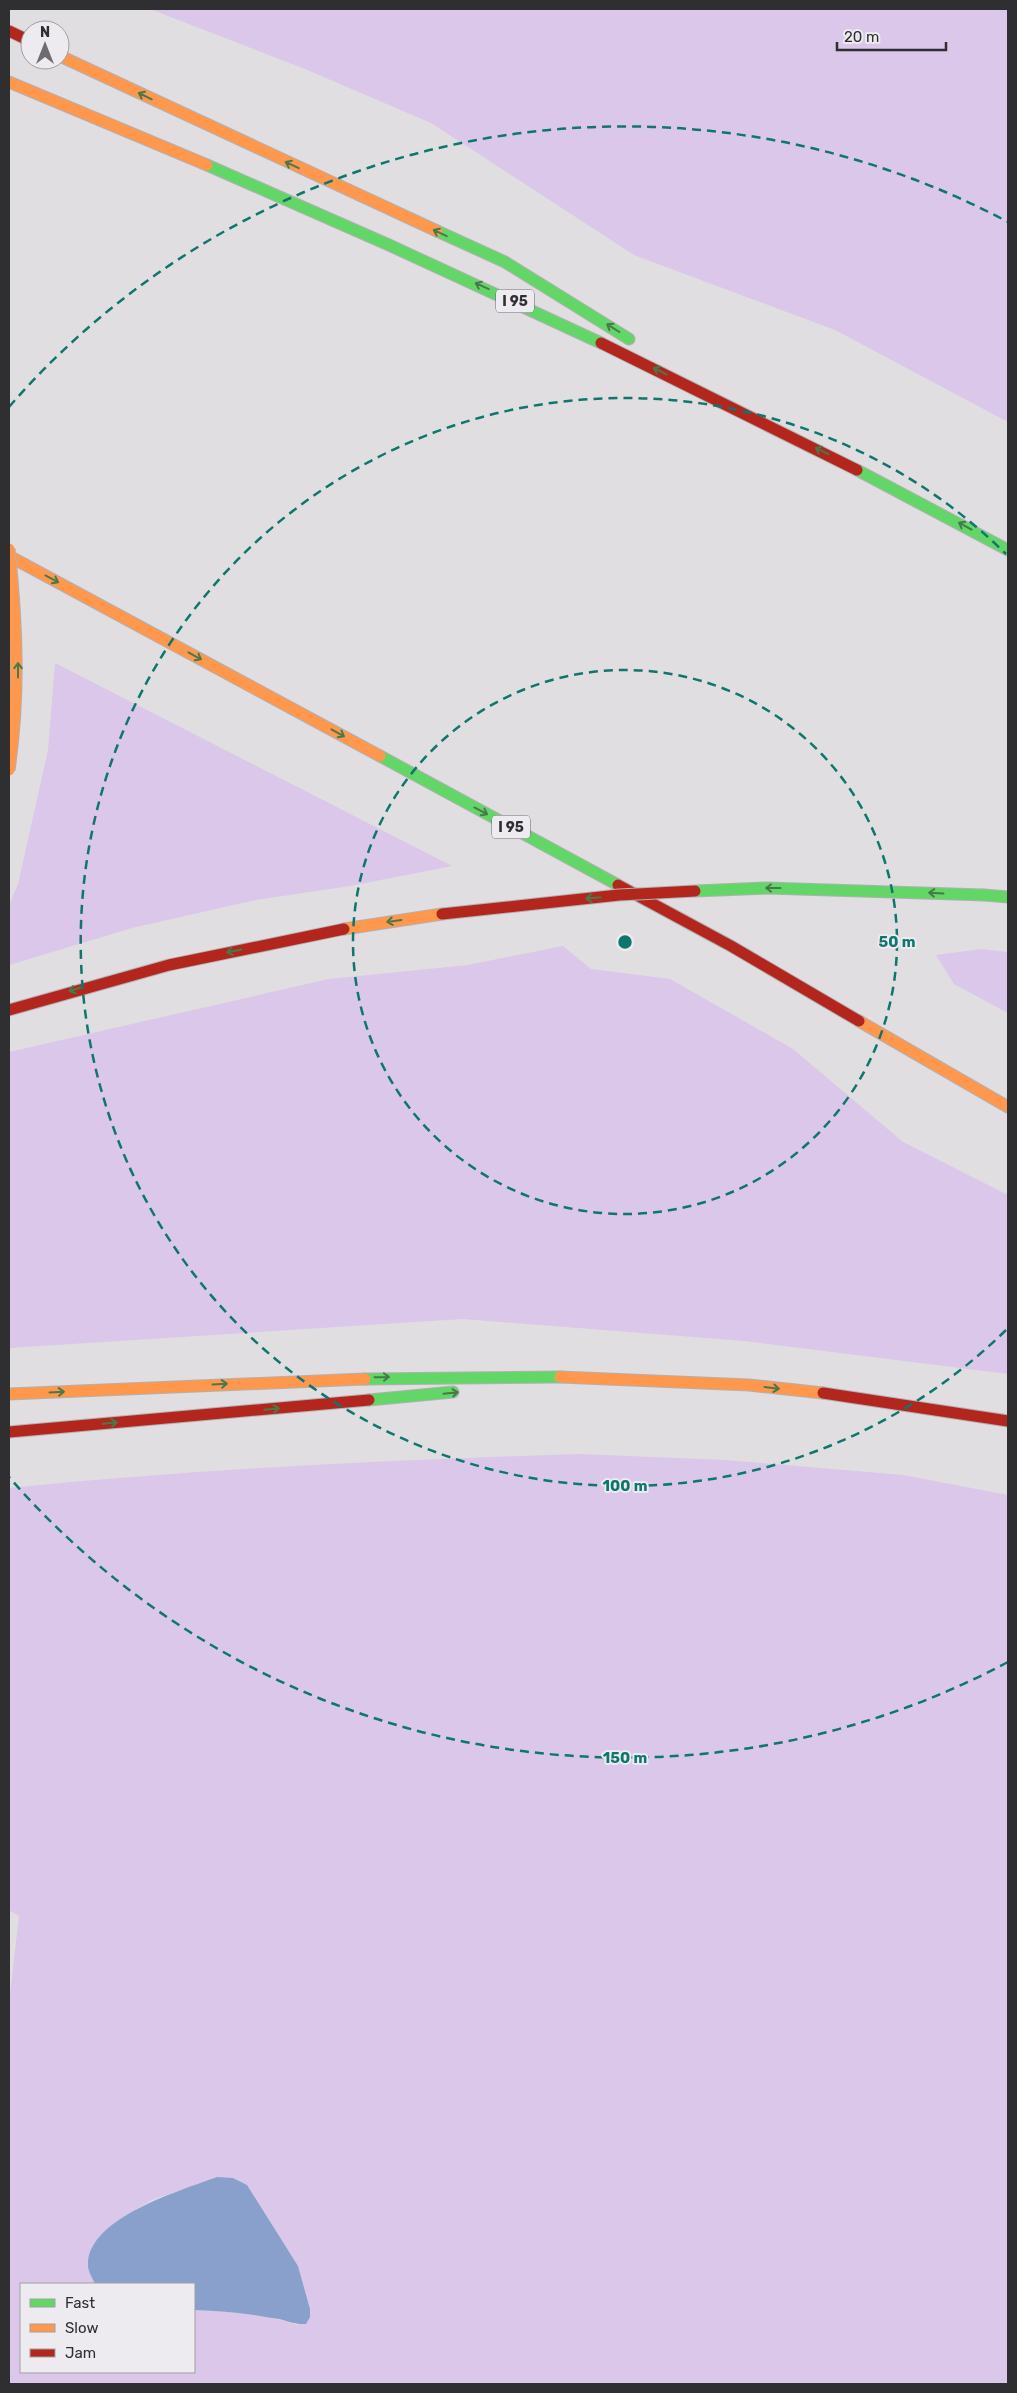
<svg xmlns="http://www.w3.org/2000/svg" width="1017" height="2393" font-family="Rubik,sans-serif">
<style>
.green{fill:#dac7ea;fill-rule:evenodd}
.water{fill:#89a0cc}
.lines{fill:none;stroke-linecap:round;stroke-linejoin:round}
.fast-casing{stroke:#b2b1b3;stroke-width:13}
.slow-casing{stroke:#b2b1b3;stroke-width:13}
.jam-casing{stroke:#b2b1b3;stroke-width:13}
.fast{stroke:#63d668;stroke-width:11}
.slow{stroke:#ff974d;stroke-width:11}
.jam{stroke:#b3261e;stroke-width:11}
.fast-bridge-casing{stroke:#b2b1b3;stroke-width:13;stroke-linecap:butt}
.slow-bridge-casing{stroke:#b2b1b3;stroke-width:13;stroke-linecap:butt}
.jam-bridge-casing{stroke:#b2b1b3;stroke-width:13;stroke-linecap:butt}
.fast-bridge{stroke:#63d668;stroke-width:11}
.slow-bridge{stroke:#ff974d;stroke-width:11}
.jam-bridge{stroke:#b3261e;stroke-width:11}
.oneway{stroke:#467a49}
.ring{fill:none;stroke:#0f766e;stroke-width:2.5;stroke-dasharray:9 6}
.labels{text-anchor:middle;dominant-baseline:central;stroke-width:4;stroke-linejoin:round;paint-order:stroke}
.shield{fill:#edeaf0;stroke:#68666a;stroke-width:1}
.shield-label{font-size:14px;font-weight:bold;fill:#2f2e30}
.centre{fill:#0f766e;stroke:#edeaf0;stroke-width:2.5}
.ring-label{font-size:15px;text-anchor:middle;font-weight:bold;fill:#0f766e;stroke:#edeaf0;stroke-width:4;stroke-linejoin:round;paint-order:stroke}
</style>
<rect width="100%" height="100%" fill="#e0dee1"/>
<g class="green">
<polygon points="150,9 1008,9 1008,422 835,330 634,255 431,123 305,69"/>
<polygon points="55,663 452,866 350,886 256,900 132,928 9,965 9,905 18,884 48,750"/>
<polygon points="563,946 591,969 670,979 793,1049 903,1142 1008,1195 1008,1374 744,1341 463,1319 9,1348 9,1052 329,979 468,965"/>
<polygon points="981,949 1008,952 1008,1013 954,984 936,955"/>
<path d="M579,1454l146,6 178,15 105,20v889h-999v-381l10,-87 -10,-6v-422c189,-19 380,-28 570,-34zM217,2177l30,8 51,81 12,43v8l-12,8c-33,-12 -69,-13 -104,-15v62h-173v-88h74l19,-61 38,-23z"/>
</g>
<path class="water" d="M217,2177l16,1 14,7 51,81 12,43v8l-4,7c-12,1 -22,-5 -34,-6 -26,-5 -52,-7 -78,-8v-26h-99c-3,-7 -8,-14 -7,-21 2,-46 94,-73 129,-86z"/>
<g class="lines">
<defs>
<g id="fast">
<polyline points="207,165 389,245 601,343"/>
<polyline points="437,231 505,262 629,339"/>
<polyline points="857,470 1008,550"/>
<polyline points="380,756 618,885"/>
<polyline points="984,895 1008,897"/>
<polyline points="365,1379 560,1377"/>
<polyline points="369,1400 453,1392"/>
</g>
<g id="slow">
<polyline points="60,56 437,231"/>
<polyline points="9,82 207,165"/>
<polyline points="9,556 380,756"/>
<polyline points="344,929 442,914"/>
<polyline points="859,1021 1008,1107"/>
<polyline points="560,1377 749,1385 823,1393"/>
<polyline points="9,1394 365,1379"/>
</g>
<g id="jam">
<polyline points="9,31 30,41"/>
<polyline points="601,343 857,470"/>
<polyline points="618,885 731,946 859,1021"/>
<polyline points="9,1010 169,965 344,929"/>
<polyline points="823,1393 1008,1421"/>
<polyline points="9,1432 369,1400"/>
</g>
</defs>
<use href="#fast" class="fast-casing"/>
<use href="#slow" class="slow-casing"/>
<use href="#jam" class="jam-casing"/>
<use href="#fast" class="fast"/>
<use href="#slow" class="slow"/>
<use href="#jam" class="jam"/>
<defs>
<polyline id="fast-bridge" points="695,891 767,888 984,895"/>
<path id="slow-bridge" d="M9,549c8,74 11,147 0,221"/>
<polyline id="jam-bridge" points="442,914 619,895 695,891"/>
</defs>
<use href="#fast-bridge" class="fast-bridge-casing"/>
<use href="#slow-bridge" class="slow-bridge-casing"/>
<use href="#jam-bridge" class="jam-bridge-casing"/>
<use href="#fast-bridge" class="fast-bridge"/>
<use href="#slow-bridge" class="slow-bridge"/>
<use href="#jam-bridge" class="jam-bridge"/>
</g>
<defs><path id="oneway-shaft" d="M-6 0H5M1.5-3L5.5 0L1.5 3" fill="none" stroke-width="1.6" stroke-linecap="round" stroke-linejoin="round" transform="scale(1.25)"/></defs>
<g class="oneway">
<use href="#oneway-shaft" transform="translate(145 96) rotate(-154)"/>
<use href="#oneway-shaft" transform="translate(292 165) rotate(-155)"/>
<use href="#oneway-shaft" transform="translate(440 233) rotate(-155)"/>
<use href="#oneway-shaft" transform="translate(482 286) rotate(-156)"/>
<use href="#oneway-shaft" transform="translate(613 328) rotate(-148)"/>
<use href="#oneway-shaft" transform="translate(660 371) rotate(-154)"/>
<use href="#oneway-shaft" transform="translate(822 451) rotate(-153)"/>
<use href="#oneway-shaft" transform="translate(965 526) rotate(-151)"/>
<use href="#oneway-shaft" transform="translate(52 579) rotate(28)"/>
<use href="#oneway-shaft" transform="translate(195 656) rotate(29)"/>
<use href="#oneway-shaft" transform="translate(18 670) rotate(-90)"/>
<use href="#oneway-shaft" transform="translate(338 733) rotate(29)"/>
<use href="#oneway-shaft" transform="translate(481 811) rotate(28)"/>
<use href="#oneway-shaft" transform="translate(773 888) rotate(-180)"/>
<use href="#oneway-shaft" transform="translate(936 893) rotate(-177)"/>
<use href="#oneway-shaft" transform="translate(593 898) rotate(175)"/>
<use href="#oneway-shaft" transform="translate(394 921) rotate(172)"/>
<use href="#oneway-shaft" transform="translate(234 951) rotate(169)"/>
<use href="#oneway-shaft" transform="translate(76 989) rotate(162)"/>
<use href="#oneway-shaft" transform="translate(382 1377) rotate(-1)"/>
<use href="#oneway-shaft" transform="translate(220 1384) rotate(-3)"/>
<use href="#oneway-shaft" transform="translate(772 1388) rotate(7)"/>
<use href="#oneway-shaft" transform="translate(57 1392) rotate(-3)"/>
<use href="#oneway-shaft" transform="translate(451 1393) rotate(-6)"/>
<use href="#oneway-shaft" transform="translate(272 1409) rotate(-5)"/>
<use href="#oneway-shaft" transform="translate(110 1423) rotate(-5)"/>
</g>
<g class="ring">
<circle cx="625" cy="942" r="272"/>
<path d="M1006 1330A544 544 0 1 1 1006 554"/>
<path d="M1008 1662A816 816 0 0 1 9 1477M9 407A816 816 0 0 1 1008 222"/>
</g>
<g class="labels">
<g class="shield">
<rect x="496" y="289.5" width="38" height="23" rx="4"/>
<rect x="492" y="815.5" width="38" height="23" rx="4"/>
</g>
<g class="shield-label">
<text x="515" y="301">I 95</text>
<text x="511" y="827">I 95</text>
</g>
</g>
<circle cx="625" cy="942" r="8" class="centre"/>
<g class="ring-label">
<text x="897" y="947">50 m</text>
<text x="625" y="1491">100 m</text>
<text x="625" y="1763">150 m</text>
</g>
<rect width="1017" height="2393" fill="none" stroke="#2f2e30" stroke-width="20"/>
<rect x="20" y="2283" width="175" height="90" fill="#edeaf0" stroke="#a19fa3"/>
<rect x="30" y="2299" width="25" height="8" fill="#63d668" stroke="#a19fa3"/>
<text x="65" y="2308" font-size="15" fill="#2f2e30">Fast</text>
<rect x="30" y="2324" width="25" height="8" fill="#ff974d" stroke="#a19fa3"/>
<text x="65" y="2333" font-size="15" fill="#2f2e30">Slow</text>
<rect x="30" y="2349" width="25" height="8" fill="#b3261e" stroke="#a19fa3"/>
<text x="65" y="2358" font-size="15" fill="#2f2e30">Jam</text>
<g transform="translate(45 45)"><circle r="24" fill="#edeaf0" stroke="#a19fa3"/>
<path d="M0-4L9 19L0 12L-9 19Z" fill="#6d6c6e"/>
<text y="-8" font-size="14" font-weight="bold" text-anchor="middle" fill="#2f2e30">N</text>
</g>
<path d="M837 42v8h109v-8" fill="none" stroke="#2f2e30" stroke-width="2.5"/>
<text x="844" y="42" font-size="15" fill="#2f2e30" stroke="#edeaf0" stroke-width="4" paint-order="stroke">20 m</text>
</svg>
